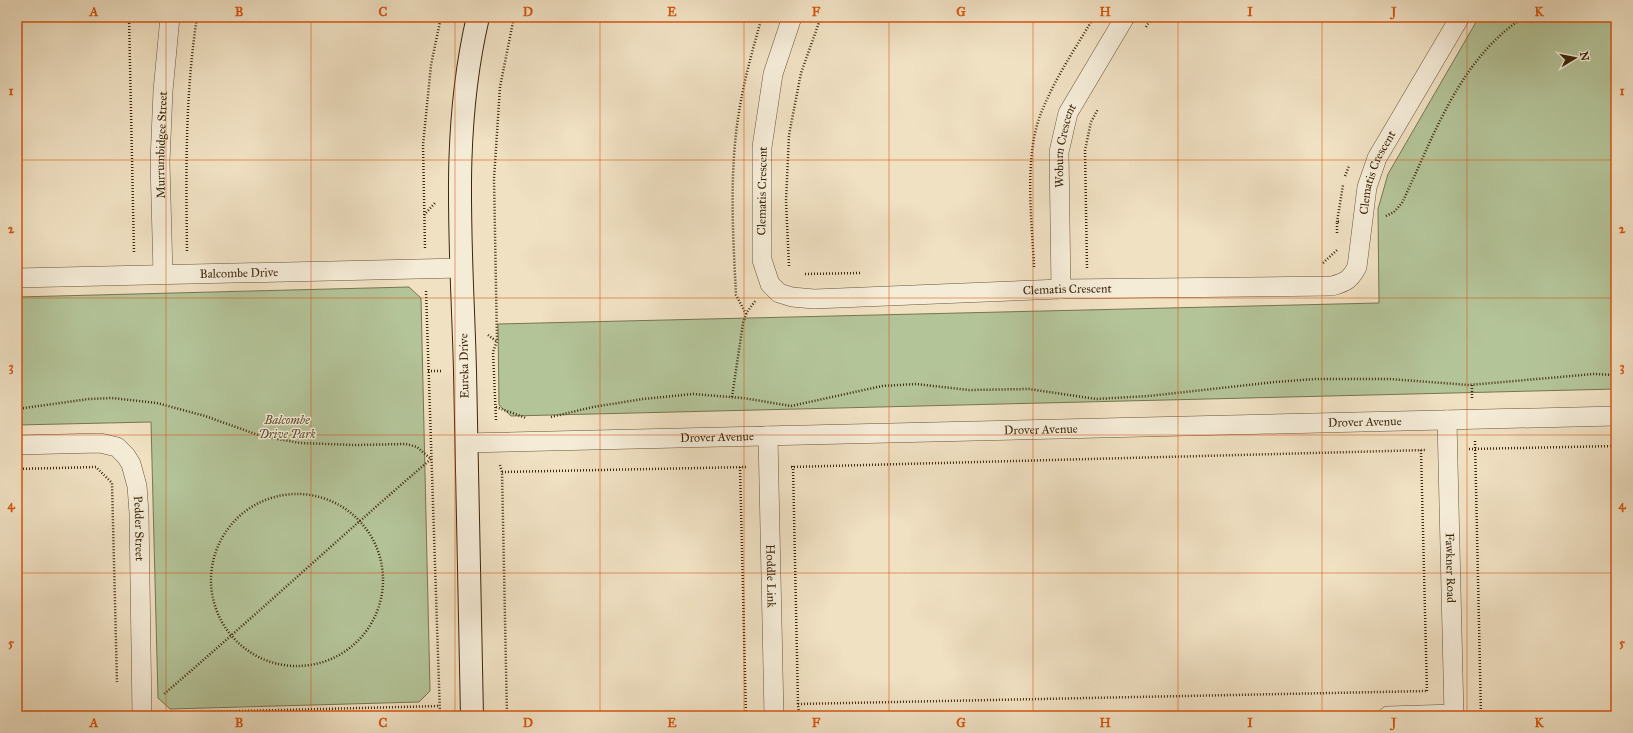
<svg xmlns="http://www.w3.org/2000/svg" width="1633" height="733" font-family="'IM FELL Great Primer',serif">
<style>
.green{fill:#b4c499;stroke:#787550}
.lines{fill:none;stroke-linecap:round;stroke-linejoin:round}
.street-casing{stroke:#695537;stroke-width:20}
.secondary-casing{stroke:#3c2608;stroke-width:24}
.path{stroke:#3c2608;stroke-width:2.5;stroke-dasharray:1 2;stroke-linecap:butt}
.street{stroke:#f5ecd8;stroke-width:19}
.secondary{stroke:#f5ecd8;stroke-width:22}
.grid{fill:none;stroke:#d7540c;stroke-width:1;stroke-opacity:0.55}
.labels{text-anchor:middle;dominant-baseline:central;stroke-width:3;stroke-linejoin:round;paint-order:stroke}
.street-label{font-size:12px;fill:#3c2608;stroke:#f5ecd8}
.park-label{font-size:12px;font-style:italic;fill:#5a4e2c;stroke:#f5ecd8}
.neatline{fill:none;stroke:#d7540c;stroke-width:1.5}
.grid-label{font-size:13px;text-anchor:middle;font-weight:bold;fill:#d7540c}
</style>
<rect width="100%" height="100%" fill="#f0e1c3"/>
<filter id="stains"><feTurbulence type="fractalNoise" baseFrequency=".005" numOctaves="4"/><feColorMatrix values="0 0 0 0 .2 0 0 0 0 .09 0 0 0 0 .02 0 0 0 .5 -.17"/></filter>
<radialGradient id="worn" r=".72"><stop offset=".6" stop-color="#630" stop-opacity="0"/><stop offset="1" stop-color="#630" stop-opacity=".3"/></radialGradient>
<g class="green">
<polygon points="1479,17 1616,17 1616,389 511,416 499,405 498,324 1379,303 1378,209 1388,174"/>
<polygon points="409,287 421,298 430,691 419,702 170,709 158,698 151,422 17,425 17,297"/>
</g>
<g class="lines">
<defs>
<g id="street">
<path id="s1" d="M792,17l-19,57 -11,73v113l8,24 9,9 13,4 22,2 247,-10 271,-3c14,-4 18,-6 25,-19l10,-80 10,-29 83,-141"/>
<path id="s2" d="M163,274l-3,-112 3,-71 7,-74"/>
<path id="s3" d="M17,278l444,-10"/>
<path id="s4" d="M1061,289l-2,-137 9,-39 57,-96"/>
<path id="s5" d="M1447,420l7,296"/>
<path id="s6" d="M768,436l6,280"/>
<path id="s7" d="M466,443l1150,-27"/>
<path id="s8" d="M17,445l83,-2 17,4 9,9 5,8 6,22 2,27 3,203"/>
<polyline points="1388,716 1454,714"/>
</g>
<path id="secondary" d="M472,716c-2,-115 -4,-230 -7,-345 -3,-121 -15,-235 13,-354"/>
</defs>
<use href="#street" class="street-casing"/>
<use href="#secondary" class="secondary-casing"/>
<g class="path">
<polyline points="129,17 134,253"/>
<polyline points="1146,27 1152,17"/>
<polyline points="1345,176 1349,166"/>
<polyline points="424,215 435,203"/>
<path d="M1386,216l8,-4 8,-9c32,-67 57,-144 122,-186"/>
<polyline points="1337,222 1343,185"/>
<polyline points="1337,233 1337,222 1341,221"/>
<polyline points="425,248 423,145 431,65 441,17"/>
<path d="M187,251c-1,-78 -2,-156 10,-234"/>
<polyline points="1323,263 1337,250"/>
<polyline points="789,266 786,201 789,135 801,73 821,17"/>
<path d="M1034,267c-2,-45 -10,-108 6,-151 13,-35 35,-67 54,-99"/>
<polyline points="1087,268 1085,150 1091,122 1098,109"/>
<polyline points="805,274 860,273"/>
<polyline points="426,291 440,716"/>
<path d="M746,314l-10,-19c-3,-60 -7,-123 3,-183 5,-32 14,-64 23,-95"/>
<polyline points="488,335 496,341"/>
<polyline points="428,371 442,371"/>
<polyline points="732,397 743,323 747,312 756,300"/>
<polyline points="1472,398 1472,385"/>
<polyline points="496,407 526,418"/>
<path d="M17,409l72,-10 23,-1 45,5 48,13 56,20 39,7 55,2 51,-1 11,3 14,12c-90,77 -177,158 -267,235"/>
<polyline points="551,417 593,407 643,399 693,394 743,398 791,406 882,386 916,384 969,390 1029,389 1096,399 1149,396 1275,382 1315,379 1390,379 1469,385 1594,374 1616,375"/>
<polyline points="496,420 493,352 497,341 494,179 500,87 514,17"/>
<polyline points="1475,441 1481,716"/>
<polyline points="1469,449 1616,446"/>
<polyline points="1421,450 1427,692"/>
<polyline points="500,465 502,472 507,716"/>
<polyline points="793,466 798,704"/>
<polyline points="740,467 746,716"/>
<polyline points="791,467 1426,450"/>
<polyline points="17,469 96,467 112,483 117,682"/>
<polyline points="502,472 748,467"/>
<circle cx="297" cy="580" r="86"/>
<polyline points="164,713 439,706"/>
<polyline points="17,716 121,714"/>
<polyline points="799,716 798,704 1427,691"/>
</g>
<use href="#street" class="street"/>
<use href="#secondary" class="secondary"/>
</g>
<path class="grid" d="M166,17v699M311,17v699M455,17v699M600,17v699M744,17v699M889,17v699M1033,17v699M1178,17v699M1322,17v699M1467,17v699M17,160h1599M17,298h1599M17,435h1599M17,573h1599"/>
<g class="labels">
<g class="street-label">
<text stroke="none"><textPath href="#s2" startOffset="129">Murrumbidgee Street</textPath></text>
<text stroke="none"><textPath href="#s4" startOffset="144">Woburn Crescent</textPath></text>
<text stroke="none"><textPath href="#s1" startOffset="969">Clematis Crescent</textPath></text>
<text transform="translate(762 191) rotate(-89)">Clematis Crescent</text>
<text stroke="none"><textPath href="#s3" startOffset="222">Balcombe Drive</textPath></text>
<text stroke="none"><textPath href="#s1" startOffset="574">Clematis Crescent</textPath></text>
<text transform="translate(464 366) rotate(-91)">Eureka Drive</text>
<text stroke="none"><textPath href="#s7" startOffset="899">Drover Avenue</textPath></text>
<text stroke="none"><textPath href="#s7" startOffset="575">Drover Avenue</textPath></text>
<text stroke="none"><textPath href="#s7" startOffset="251">Drover Avenue</textPath></text>
<text stroke="none"><textPath href="#s8" startOffset="188">Pedder Street</textPath></text>
<text stroke="none"><textPath href="#s5" startOffset="148">Fawkner Road</textPath></text>
<text stroke="none"><textPath href="#s6" startOffset="140">Hoddle Link</textPath></text>
</g>
<g class="park-label">
<text x="287" y="420">Balcombe<tspan x="287" dy="14">Drive Park</tspan></text>
</g>
</g>
<rect width="1633" height="733" fill="none" stroke="#f0e1c3" stroke-width="44"/>
<g transform="translate(1575 58) rotate(80)" stroke="#f5ecd8" stroke-width="3" paint-order="stroke">
<path d="M0-3L7 15L0 10L-7 15Z" fill="#3c2608"/>
<text y="-6" font-size="11" font-weight="bold" text-anchor="middle" fill="#3c2608">N</text>
</g>
<rect x="22" y="22" width="1589" height="689" class="neatline"/>
<g class="grid-label">
<text x="94" y="16">A</text>
<text x="239" y="16">B</text>
<text x="383" y="16">C</text>
<text x="528" y="16">D</text>
<text x="672" y="16">E</text>
<text x="816" y="16">F</text>
<text x="961" y="16">G</text>
<text x="1105" y="16">H</text>
<text x="1250" y="16">I</text>
<text x="1394" y="16">J</text>
<text x="1539" y="16">K</text>
<text x="11" y="95">1</text>
<text x="1622" y="95">1</text>
<text x="11" y="233">2</text>
<text x="1622" y="233">2</text>
<text x="11" y="371">3</text>
<text x="1622" y="371">3</text>
<text x="11" y="509">4</text>
<text x="1622" y="509">4</text>
<text x="11" y="647">5</text>
<text x="1622" y="647">5</text>
<text x="94" y="727">A</text>
<text x="239" y="727">B</text>
<text x="383" y="727">C</text>
<text x="528" y="727">D</text>
<text x="672" y="727">E</text>
<text x="816" y="727">F</text>
<text x="961" y="727">G</text>
<text x="1105" y="727">H</text>
<text x="1250" y="727">I</text>
<text x="1394" y="727">J</text>
<text x="1539" y="727">K</text>
</g>
<rect width="100%" height="100%" filter="url(#stains)"/>
<rect width="100%" height="100%" fill="url(#worn)"/>
</svg>
